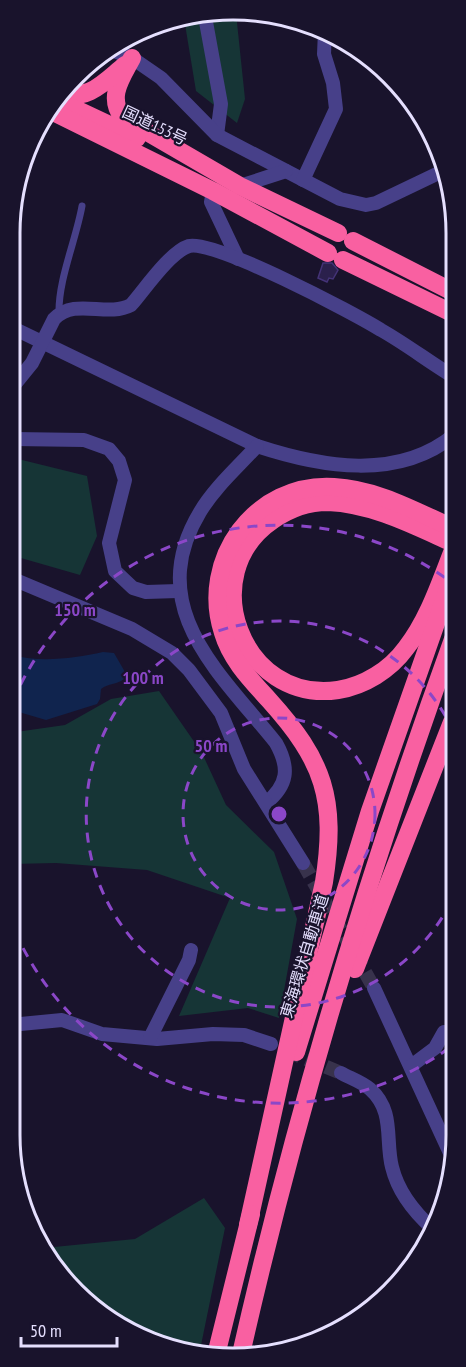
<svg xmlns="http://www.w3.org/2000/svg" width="466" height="1367" font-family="'PT Sans Narrow','Noto Sans JP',sans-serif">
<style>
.green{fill:#163536}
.water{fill:#10244e}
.building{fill:#2b204c;stroke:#437;stroke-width:1.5}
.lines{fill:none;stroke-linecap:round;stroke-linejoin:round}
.street-tunnel{stroke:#38324c;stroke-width:14;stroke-dasharray:14 7;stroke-linecap:butt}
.lane{stroke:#474089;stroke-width:7}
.street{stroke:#474089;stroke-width:14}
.highway{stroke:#f960a1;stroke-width:18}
.ring{fill:none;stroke:#8b47c8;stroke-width:3;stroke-dasharray:10 8}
.labels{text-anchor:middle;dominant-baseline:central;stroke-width:4.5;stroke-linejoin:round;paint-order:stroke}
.street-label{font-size:16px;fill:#e5dffe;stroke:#19132c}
.rim{fill:none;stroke:#e5dffe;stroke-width:3}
.centre{fill:#8b47c8;stroke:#19132c;stroke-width:3}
.ring-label{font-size:18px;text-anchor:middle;font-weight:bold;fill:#8b47c8;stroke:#19132c;stroke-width:4.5;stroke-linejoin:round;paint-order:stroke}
</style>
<rect width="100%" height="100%" fill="#19132c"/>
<g class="green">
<polygon points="203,11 236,13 245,99 237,123 196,91 184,18"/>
<polygon points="14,458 87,476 97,536 80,575 14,556"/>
<polygon points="159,691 202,753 226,805 274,852 297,919 279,1018 248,1008 179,1016 230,898 147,870 56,863 11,864 12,735 16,732 65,725 111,699"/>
<path d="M204,1198l21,30 -26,127c-27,-9 -77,-14 -86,-44l-9,1 -39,-30 -21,-34 91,-9z"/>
</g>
<path class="water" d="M103,652l11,1 11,19 -1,7c-8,6 -15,4 -23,10l-1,10 -3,5 -51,16 -34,-10 1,-55c28,8 62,3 90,-3z"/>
<polygon class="building" points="323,263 332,263 338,270 333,279 329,278 327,282 318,278"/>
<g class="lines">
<g class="street-tunnel">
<polyline points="303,863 374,988"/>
<polyline points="287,1051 341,1073"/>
</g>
<path class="lane" d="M59,314c-1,-34 17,-74 23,-108"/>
<g class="street">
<polyline points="204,11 221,104 217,135"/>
<polyline points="109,49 132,58 161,78 217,135 340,199 366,205 376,203 445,170"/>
<polyline points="303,180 336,109 333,83 324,54 325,31"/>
<polyline points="240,186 286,171"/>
<polyline points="213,191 211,202 238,259"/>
<path d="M15,329l242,117c64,21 141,35 197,-11"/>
<path d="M15,384l17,-21 22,-44c22,-22 52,-1 77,-14 14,-16 39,-53 58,-59 24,-7 165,67 192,84 25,14 48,32 73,47"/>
<polyline points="14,439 84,440 109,449 119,461 125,480 109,543 115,571 133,588 146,592 178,591"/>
<path d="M257,446c-19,21 -42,41 -57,66 -58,96 21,162 76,231 14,25 12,42 -10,60"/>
<polyline points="13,579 132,629 172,653 189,670 221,713 244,769 303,863"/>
<polyline points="374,988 450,1153"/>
<polyline points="10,1025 62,1020 102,1034 157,1039 213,1034 244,1035 271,1044"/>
<polyline points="150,1038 189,960 191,950"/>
<polyline points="411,1066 435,1048 444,1032"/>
<path d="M341,1073c9,5 21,9 29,16 25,22 15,51 22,78 6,25 22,45 41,62"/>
</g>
<g class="highway">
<path d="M132,58c-11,21 -25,39 -9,60l117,68 98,47"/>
<path d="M59,93c29,9 45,-11 66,-28"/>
<polyline points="54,99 137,138"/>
<polyline points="49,110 213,191 328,253"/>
<polyline points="353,241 455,293"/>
<polyline points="343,260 454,314"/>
<path d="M453,550c-13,33 -25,70 -47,98 -16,22 -42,38 -68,42 -96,14 -145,-116 -65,-170 16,-11 35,-18 55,-18 45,2 85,23 125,41"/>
<polyline points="355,969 452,722"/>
<polyline points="296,1052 370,811 453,575"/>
<path d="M248,1225l76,-343c13,-83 0,-121 -55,-182 -18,-20 -38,-40 -46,-67 -24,-73 32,-151 111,-146 42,2 81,24 119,41"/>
<path d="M241,1354c55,-242 127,-481 212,-715"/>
<polyline points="216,1355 251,1214"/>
</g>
</g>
<g class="ring">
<circle cx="279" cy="814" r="96"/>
<path d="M451 902A193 193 0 1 1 452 728"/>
<path d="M449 1048A289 289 0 0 1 11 922M13 701A289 289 0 0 1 451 582"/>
</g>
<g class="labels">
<g class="street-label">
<text transform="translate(155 125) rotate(25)">国道153号</text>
<text transform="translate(304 956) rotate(-73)">東海環状自動車道</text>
</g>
</g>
<path d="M0 0H466V1367H0ZM233 20H233A213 213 0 0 1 446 233V1135A213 213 0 0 1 233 1348H233A213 213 0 0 1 20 1135V233A213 213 0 0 1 233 20Z" fill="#19132c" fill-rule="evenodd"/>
<path class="rim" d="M233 20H233A213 213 0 0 1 446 233V1135A213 213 0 0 1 233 1348H233A213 213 0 0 1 20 1135V233A213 213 0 0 1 233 20Z"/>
<circle cx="279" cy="814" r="9" class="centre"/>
<g class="ring-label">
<text x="75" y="616">150 m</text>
<text x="143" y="684">100 m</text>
<text x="211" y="752">50 m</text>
</g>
<path d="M21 1337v9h96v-9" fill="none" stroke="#e5dffe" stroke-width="3"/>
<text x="30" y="1337" font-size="18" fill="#e5dffe" stroke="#19132c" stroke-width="4.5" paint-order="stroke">50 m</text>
</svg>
